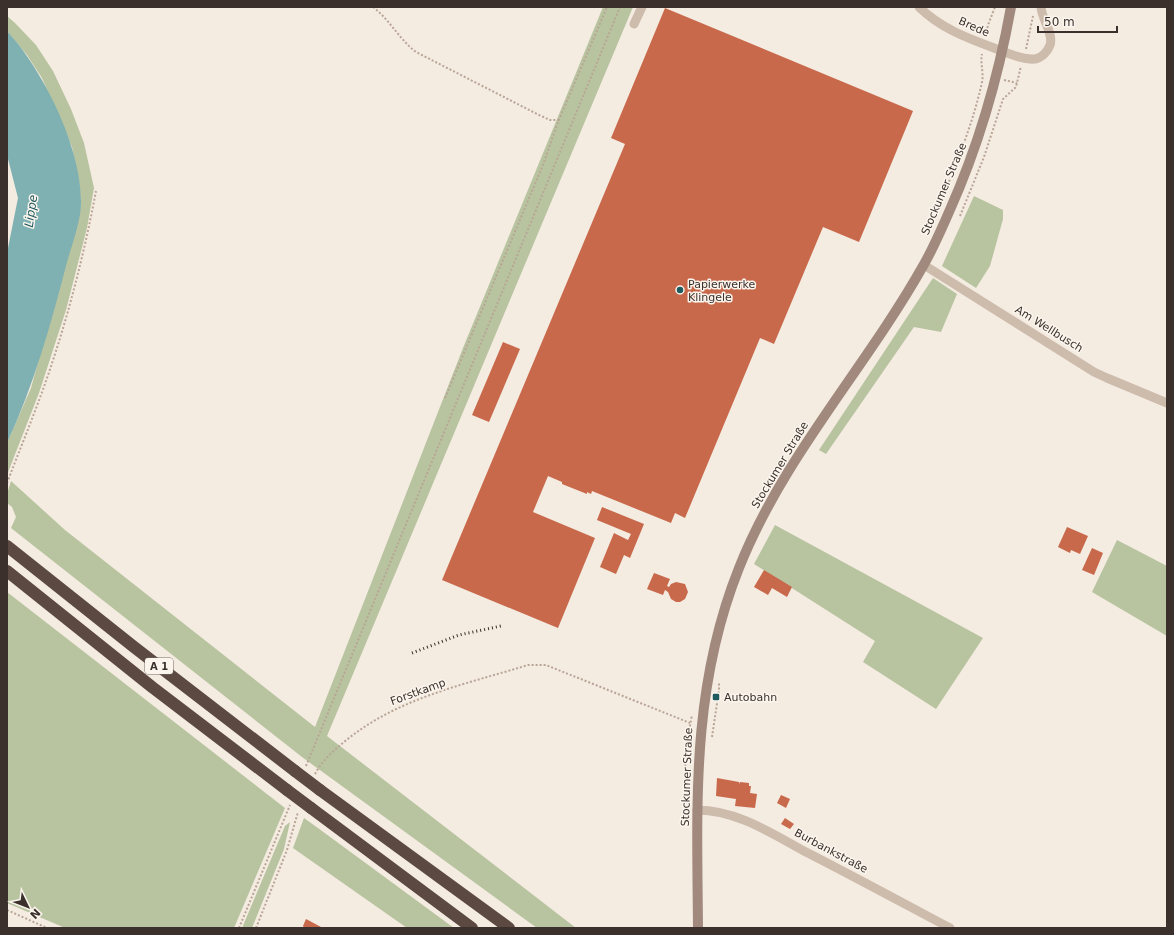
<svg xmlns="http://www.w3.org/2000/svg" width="1174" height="935" font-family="'DejaVu Sans',sans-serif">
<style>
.green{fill:#b8c4a0}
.water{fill:#7fb0b2}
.building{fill:#c8694b}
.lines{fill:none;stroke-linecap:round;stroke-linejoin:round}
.path{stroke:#b9a596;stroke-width:2;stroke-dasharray:2 2;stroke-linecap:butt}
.minor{stroke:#cdbbac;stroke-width:9}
.secondary{stroke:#a18a7d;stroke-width:10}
.motorway{stroke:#5c4a42;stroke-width:12}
.rail{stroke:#3b302b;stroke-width:3;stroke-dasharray:1 3;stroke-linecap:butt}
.motorway-bridge{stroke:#5c4a42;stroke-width:12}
.poi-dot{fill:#1f5a5e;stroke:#fbf5ee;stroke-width:1.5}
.labels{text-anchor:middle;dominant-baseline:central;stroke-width:3;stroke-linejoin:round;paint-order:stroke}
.shield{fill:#fbf5ee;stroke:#756b66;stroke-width:1}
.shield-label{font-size:10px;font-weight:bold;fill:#3b302b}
.street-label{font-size:11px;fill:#3b302b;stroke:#fbf5ee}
.poi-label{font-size:11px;fill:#3b302b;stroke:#fbf5ee;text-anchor:start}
.water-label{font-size:12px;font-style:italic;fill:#1f5a5e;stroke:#fbf5ee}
</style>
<rect width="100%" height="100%" fill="#f4ebe1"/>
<g class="green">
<polygon points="603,7 633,7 327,736 576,928 537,928 302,757 11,528 16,517 12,507 7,503 7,494 11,481 65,530 315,727 463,348"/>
<polygon points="7,16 15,23 36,45 53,71 71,109 84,143 94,188 87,228 66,310 39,393 7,475 7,443 31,388 81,204 79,182 72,147 42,78 27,55 7,31"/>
<polygon points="974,196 1003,210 1003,219 990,266 976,288 942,266"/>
<polygon points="933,278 957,294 941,332 914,327 826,454 819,450"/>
<polygon points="775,525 983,638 936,709 863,662 875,641 754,564"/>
<polygon points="1117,540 1167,566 1167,636 1092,592"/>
<polygon points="7,592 285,808 234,928 65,928 7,903"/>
<polygon points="304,818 322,831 454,928 407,928 293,848"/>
<polygon points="290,822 284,849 252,928 242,928 285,826"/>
</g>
<path class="water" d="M7,31c36,39 75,117 74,172 0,17 -9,42 -14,59 -16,62 -33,123 -60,181v-190l11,-55 -11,-43z"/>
<g class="building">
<polygon points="665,8 913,111 859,242 823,227 774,344 760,338 685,518 675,513 671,523 592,491 591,494 587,492 587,494 562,484 562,482 548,476 533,512 595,538 558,628 442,580 625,144 611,138"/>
<polygon points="503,342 520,349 489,422 472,415"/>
<polygon points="602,507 644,524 630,558 624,555 616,574 600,567 614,533 628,540 631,534 597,520"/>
<polygon points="1067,527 1088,536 1080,554 1071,550 1070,553 1058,547"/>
<polygon points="1092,548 1103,553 1094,575 1082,570"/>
<polygon points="764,570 792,587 787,597 772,588 768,595 754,587"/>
<polygon points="654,573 670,579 667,586 669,587 671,584 676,582 685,584 688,592 685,599 680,602 676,602 671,599 668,592 665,590 663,595 647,589"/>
<polygon points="717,778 739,782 739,784 740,782 749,783 749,786 751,786 750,793 757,794 755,808 735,806 736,799 716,796"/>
<polygon points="781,795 790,799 786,808 777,803"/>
<polygon points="785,818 794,824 790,829 781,824"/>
<polygon points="306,919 321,927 321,928 304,928 303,926"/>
</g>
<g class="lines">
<g class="path">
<path d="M373,7c17,13 26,32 43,45l123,63 11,5h10"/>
<polyline points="986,36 988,25 995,7"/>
<polyline points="1026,49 1033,16"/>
<polyline points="1004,80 1017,83"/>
<path d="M940,204c16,-40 33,-80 42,-122 2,-10 -2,-18 0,-28"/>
<polyline points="960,216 984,157 1003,99 1016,87 1021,66"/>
<polyline points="445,398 543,165 558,122 607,7"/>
<path d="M7,483c11,-29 23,-58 34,-88 24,-66 42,-135 55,-204"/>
<polyline points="712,737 719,690 719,682"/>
<polyline points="306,766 620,7"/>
<path d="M315,774c7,-13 18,-23 29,-32 53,-44 119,-57 184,-77h18l144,58"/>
<path d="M687,786c-4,-27 0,-44 5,-71"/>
<polyline points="7,910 47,928"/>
<polyline points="239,928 290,805"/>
<polyline points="256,928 287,850 298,812"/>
</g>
<g class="minor">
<path d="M919,7c23,23 54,33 83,44 10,4 22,9 33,8 7,-1 13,-8 15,-14 4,-11 -8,-25 -9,-38"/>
<polyline points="634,24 642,7"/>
<polyline points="924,265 1094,372 1107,378 1167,403"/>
<path d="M697,810c39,0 74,23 107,41 49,25 97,51 146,77"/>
</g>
<path class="secondary" d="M698,928c-1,-125 -7,-240 41,-360 44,-111 126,-199 184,-302 10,-17 18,-36 26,-54 30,-67 49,-133 62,-205"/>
<g class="motorway">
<polyline points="7,546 134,647 295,771"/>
<polyline points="7,571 152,687 287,790"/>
<polyline points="320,790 509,928"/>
<polyline points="311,808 472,928"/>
</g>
<polyline class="rail" points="412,653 459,635 501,626"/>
<g class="motorway-bridge">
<polyline points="295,771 320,790"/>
<polyline points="287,790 311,808"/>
</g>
</g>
<g class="poi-dot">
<circle cx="680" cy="290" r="4"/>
<rect x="712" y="693" width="8" height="8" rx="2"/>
</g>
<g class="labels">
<rect class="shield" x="145" y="658" width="28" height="16" rx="3"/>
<g class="shield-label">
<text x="159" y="666">A 1</text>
</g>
<g class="street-label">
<text transform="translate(974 27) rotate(24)">Brede</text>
<text transform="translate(944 189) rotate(-67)">Stockumer Straße</text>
<text transform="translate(1049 329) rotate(32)">Am Wellbusch</text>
<text transform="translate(780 465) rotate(-59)">Stockumer Straße</text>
<text transform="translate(418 692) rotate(-20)">Forstkamp</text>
<text transform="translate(687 777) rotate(-88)">Stockumer Straße</text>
<text transform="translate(831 851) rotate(28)">Burbankstraße</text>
</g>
<g class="poi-label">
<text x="688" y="284">Papierwerke<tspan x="688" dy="13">Klingele</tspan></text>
<text x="724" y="697">Autobahn</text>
</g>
<g class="water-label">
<text transform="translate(31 211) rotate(-82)">Lippe</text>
</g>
</g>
<rect width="1174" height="935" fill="none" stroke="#3b302b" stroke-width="16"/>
<g transform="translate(28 907) rotate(133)" stroke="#fbf5ee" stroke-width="3" paint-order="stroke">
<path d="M0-3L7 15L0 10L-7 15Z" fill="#3b302b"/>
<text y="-6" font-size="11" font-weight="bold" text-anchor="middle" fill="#3b302b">N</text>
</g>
<path d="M1038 26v6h79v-6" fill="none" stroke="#3b302b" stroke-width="2"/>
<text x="1044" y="26" font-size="12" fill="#3b302b" stroke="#fbf5ee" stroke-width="3" paint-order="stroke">50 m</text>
</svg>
